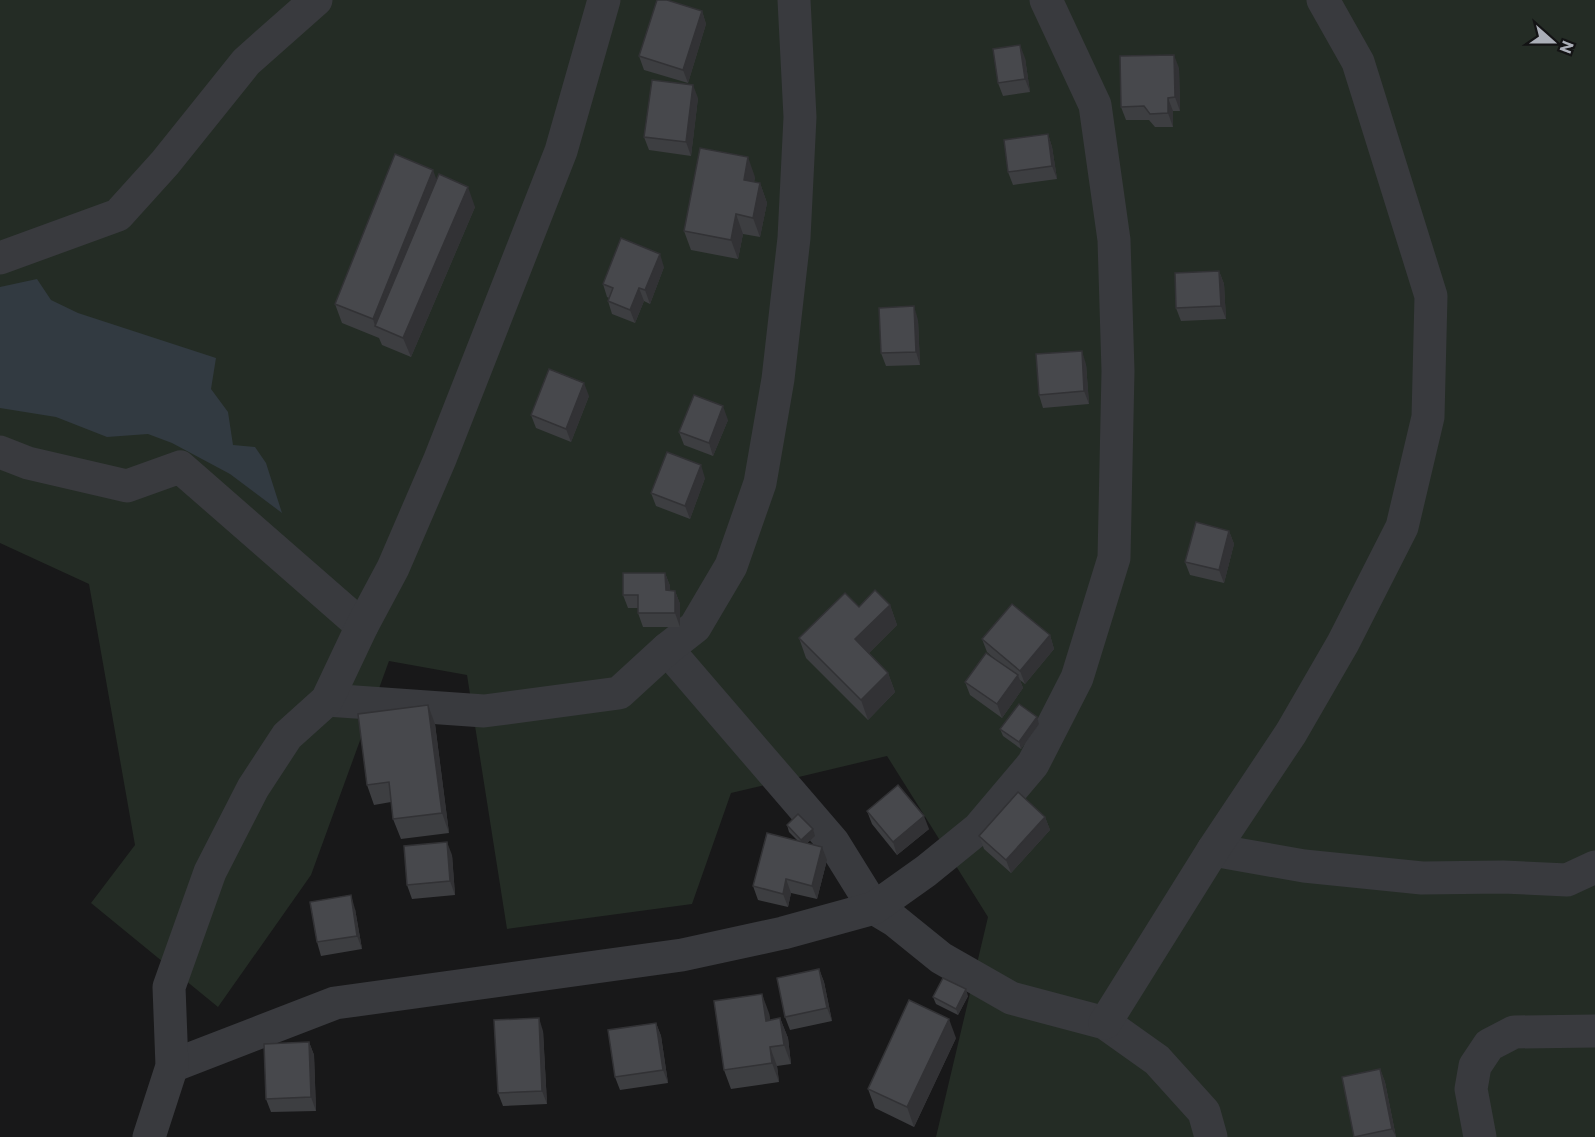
<svg xmlns="http://www.w3.org/2000/svg" width="1595" height="1137" font-family="Commissioner,sans-serif">
<style>
.green{fill:#242c25}
.water{fill:#323a41}
.lines{fill:none;stroke-linecap:round;stroke-linejoin:round}
.minor{stroke:#393a3e;stroke-width:33}
.wall{fill:#3d3e41}
.shaded-wall{fill:#323235}
.building{fill:#47484c;stroke:#323235;stroke-width:1.5}
</style>
<rect width="100%" height="100%" fill="#181819"/>
<polygon class="green" points="0,0 1595,0 1595,1137 936,1137 988,917 887,756 731,793 692,904 507,929 467,675 389,661 311,875 218,1007 91,903 135,845 89,584 0,543"/>
<polygon class="water" points="37,279 51,300 78,313 216,358 211,389 228,412 233,445 255,447 266,463 282,513 230,474 172,443 148,434 107,437 56,417 0,408 0,287"/>
<g class="lines">
<g class="minor">
<polyline points="0,258 118,215 165,163 246,62 316,0"/>
<polyline points="0,452 28,463 127,486 180,467 362,626"/>
<polyline points="667,649 833,842 874,908 894,920 941,958 1011,998 1105,1023 1157,1060 1204,1112 1211,1137"/>
<polyline points="327,700 484,711 619,693 667,649 695,627 731,566 760,483 778,379 794,238 800,117 794,0"/>
<polyline points="1213,850 1304,866 1422,878 1503,877 1567,880 1595,867"/>
<polyline points="1105,1023 1213,850 1291,733 1343,643 1402,527 1428,417 1431,296 1358,62 1323,0"/>
<polyline points="172,1066 335,1003 682,955 783,933 874,908 926,871 979,828 1033,764 1077,678 1114,558 1118,371 1114,240 1095,105 1046,0"/>
<polyline points="149,1137 172,1066 169,987 210,872 253,788 287,736 327,700 362,626 393,568 440,459 561,151 604,0"/>
<polyline points="1480,1137 1471,1089 1475,1066 1489,1045 1514,1032 1595,1031"/>
</g>
</g>
<g class="wall">
<polygon points="702,11 706,24 688,83 644,70 639,56"/>
<polygon points="1025,58 1030,92 1003,96 998,83"/>
<polygon points="1179,68 1180,111 1173,111 1173,127 1155,127 1149,120 1126,120 1121,107"/>
<polygon points="698,98 691,156 649,150 644,137"/>
<polygon points="1048,134 1052,147 1057,179 1013,185 1008,172"/>
<polygon points="755,177 754,182 760,183 767,203 760,237 743,234 738,259 691,250 684,231"/>
<polygon points="437,180 475,207 411,357 382,345 379,338 342,323 335,304"/>
<polygon points="664,267 650,304 644,301 635,323 612,314 608,301 609,298 607,297 603,284"/>
<polygon points="1219,271 1224,284 1226,319 1181,321 1176,308"/>
<polygon points="918,320 920,365 886,366 881,353"/>
<polygon points="1086,364 1089,404 1043,408 1039,395"/>
<polygon points="589,396 571,442 536,428 531,415"/>
<polygon points="728,420 713,456 684,445 679,432"/>
<polygon points="705,478 690,519 656,506 651,493"/>
<polygon points="1229,531 1234,544 1224,583 1190,575 1185,562"/>
<polygon points="665,573 670,586 670,590 675,591 680,604 680,627 643,627 638,613 638,608 628,608 623,595"/>
<polygon points="890,605 897,625 869,653 888,673 895,692 868,720 806,658 799,638 859,607"/>
<polygon points="1050,635 1054,649 1025,684 1020,680 1023,688 1002,718 970,695 965,682 996,660 987,652 982,639"/>
<polygon points="1037,717 1039,724 1021,749 1003,736 1000,729"/>
<polygon points="435,724 449,833 401,839 393,819 391,802 374,805 367,785"/>
<polygon points="867,811 929,829 897,855 872,824"/>
<polygon points="1045,817 1050,830 1011,873 984,849 979,836"/>
<polygon points="787,825 815,836 807,843 827,860 817,899 791,893 788,907 758,900 753,886 798,841 789,832"/>
<polygon points="452,855 455,895 412,899 407,885"/>
<polygon points="355,909 362,949 321,956 317,942"/>
<polygon points="819,969 824,982 832,1021 790,1030 785,1017"/>
<polygon points="968,996 958,1015 936,1004 933,997"/>
<polygon points="769,1013 770,1020 780,1018 788,1038 791,1064 777,1066 779,1082 731,1089 724,1070"/>
<polygon points="656,1023 661,1036 668,1083 620,1090 615,1077"/>
<polygon points="543,1031 547,1104 503,1106 498,1093"/>
<polygon points="956,1038 914,1127 875,1108 868,1089"/>
<polygon points="309,1042 314,1055 316,1111 271,1112 266,1099"/>
<polygon points="1380,1069 1385,1082 1396,1137 1355,1137"/>
</g>
<g class="shaded-wall">
<polygon points="702,11 706,24 688,83 683,70"/>
<polygon points="1020,45 1025,58 1030,92 1025,79"/>
<polygon points="1174,55 1179,68 1180,111 1175,97"/>
<polygon points="693,85 698,98 691,156 686,142"/>
<polygon points="1168,98 1173,111 1173,127 1168,113"/>
<polygon points="1048,134 1052,147 1057,179 1052,166"/>
<polygon points="748,157 755,177 751,199 744,180"/>
<polygon points="433,170 440,189 375,326 373,319"/>
<polygon points="760,183 767,203 760,237 753,218"/>
<polygon points="468,187 475,207 411,357 403,338"/>
<polygon points="736,214 743,234 738,259 731,240"/>
<polygon points="660,254 664,267 650,304 645,290"/>
<polygon points="1219,271 1224,284 1226,319 1221,306"/>
<polygon points="639,288 644,301 635,323 630,310"/>
<polygon points="914,306 918,320 920,365 916,352"/>
<polygon points="1082,351 1086,364 1089,404 1084,391"/>
<polygon points="584,383 589,396 571,442 566,429"/>
<polygon points="723,406 728,420 713,456 709,443"/>
<polygon points="701,465 705,478 690,519 685,506"/>
<polygon points="1229,531 1234,544 1224,583 1219,570"/>
<polygon points="665,573 670,586 670,604 666,590"/>
<polygon points="675,591 680,604 680,627 675,613"/>
<polygon points="890,605 897,625 863,659 855,639"/>
<polygon points="1050,635 1054,649 1025,684 1020,671"/>
<polygon points="888,673 895,692 868,720 861,700"/>
<polygon points="1018,675 1023,688 1002,718 997,704"/>
<polygon points="428,705 435,724 449,833 442,813"/>
<polygon points="1037,717 1039,724 1021,749 1019,742"/>
<polygon points="924,816 929,829 897,855 893,842"/>
<polygon points="1045,817 1050,830 1011,873 1006,860"/>
<polygon points="813,829 815,836 803,847 801,840"/>
<polygon points="447,842 452,855 455,895 450,881"/>
<polygon points="822,847 827,860 817,899 812,886"/>
<polygon points="786,879 791,893 788,907 783,894"/>
<polygon points="351,895 355,909 362,949 357,936"/>
<polygon points="819,969 824,982 832,1021 827,1008"/>
<polygon points="966,989 968,996 958,1015 956,1009"/>
<polygon points="762,994 769,1013 773,1040 766,1021"/>
<polygon points="539,1018 543,1031 547,1104 542,1091"/>
<polygon points="780,1018 788,1038 791,1064 784,1045"/>
<polygon points="949,1019 956,1038 914,1127 907,1107"/>
<polygon points="656,1023 661,1036 668,1083 663,1070"/>
<polygon points="309,1042 314,1055 316,1111 311,1097"/>
<polygon points="770,1047 777,1066 779,1082 772,1063"/>
<polygon points="1380,1069 1385,1082 1396,1137 1392,1129"/>
</g>
<g class="building">
<polygon points="657,0 667,0 702,11 683,70 639,56"/>
<polygon points="1020,45 1025,79 998,83 993,49"/>
<polygon points="1174,55 1175,97 1168,98 1168,113 1150,114 1144,106 1121,107 1120,56"/>
<polygon points="652,80 693,85 686,142 644,137"/>
<polygon points="1048,134 1052,166 1008,172 1004,140"/>
<polygon points="700,148 748,157 744,180 760,183 753,218 736,214 731,240 684,231"/>
<polygon points="395,154 433,170 373,319 335,304"/>
<polygon points="439,174 468,187 403,338 375,326"/>
<polygon points="621,238 660,254 645,290 639,288 630,310 608,301 613,288 603,284"/>
<polygon points="1219,271 1221,306 1176,308 1175,273"/>
<polygon points="914,306 916,352 881,353 879,308"/>
<polygon points="1082,351 1084,391 1039,395 1036,354"/>
<polygon points="549,369 584,383 566,429 531,415"/>
<polygon points="694,395 723,406 709,443 679,432"/>
<polygon points="667,452 701,465 685,506 651,493"/>
<polygon points="1196,522 1229,531 1219,570 1185,562"/>
<polygon points="623,573 665,573 666,590 675,591 675,613 638,613 638,595 623,595"/>
<polygon points="875,590 890,605 855,639 888,673 861,700 799,638 845,593 859,607"/>
<polygon points="1012,604 1050,635 1020,671 982,639"/>
<polygon points="986,653 1018,675 997,704 965,682"/>
<polygon points="1019,704 1037,717 1019,742 1000,729"/>
<polygon points="428,705 442,813 393,819 389,782 367,785 358,714"/>
<polygon points="898,785 924,816 893,842 867,811"/>
<polygon points="1018,792 1045,817 1006,860 979,836"/>
<polygon points="798,814 813,829 801,840 787,825"/>
<polygon points="767,833 822,847 812,886 786,879 783,894 753,886"/>
<polygon points="447,842 450,881 407,885 404,846"/>
<polygon points="351,895 357,936 317,942 310,902"/>
<polygon points="819,969 827,1008 785,1017 777,978"/>
<polygon points="943,978 966,989 956,1009 933,997"/>
<polygon points="762,994 766,1021 780,1018 784,1045 770,1047 772,1063 724,1070 714,1001"/>
<polygon points="909,1000 949,1019 907,1107 868,1089"/>
<polygon points="539,1018 542,1091 498,1093 494,1020"/>
<polygon points="656,1023 663,1070 615,1077 608,1030"/>
<polygon points="309,1042 311,1097 266,1099 264,1044"/>
<polygon points="1380,1069 1392,1129 1354,1137 1342,1077"/>
</g>
<g transform="translate(1553 42) rotate(111)" stroke="#131314" stroke-width="4.5" paint-order="stroke">
<path d="M0-4.5L10 22L0 15L-10 22Z" fill="#abafb8"/>
<text y="-9" font-size="16" font-weight="bold" text-anchor="middle" fill="#abafb8">N</text>
</g>
</svg>
